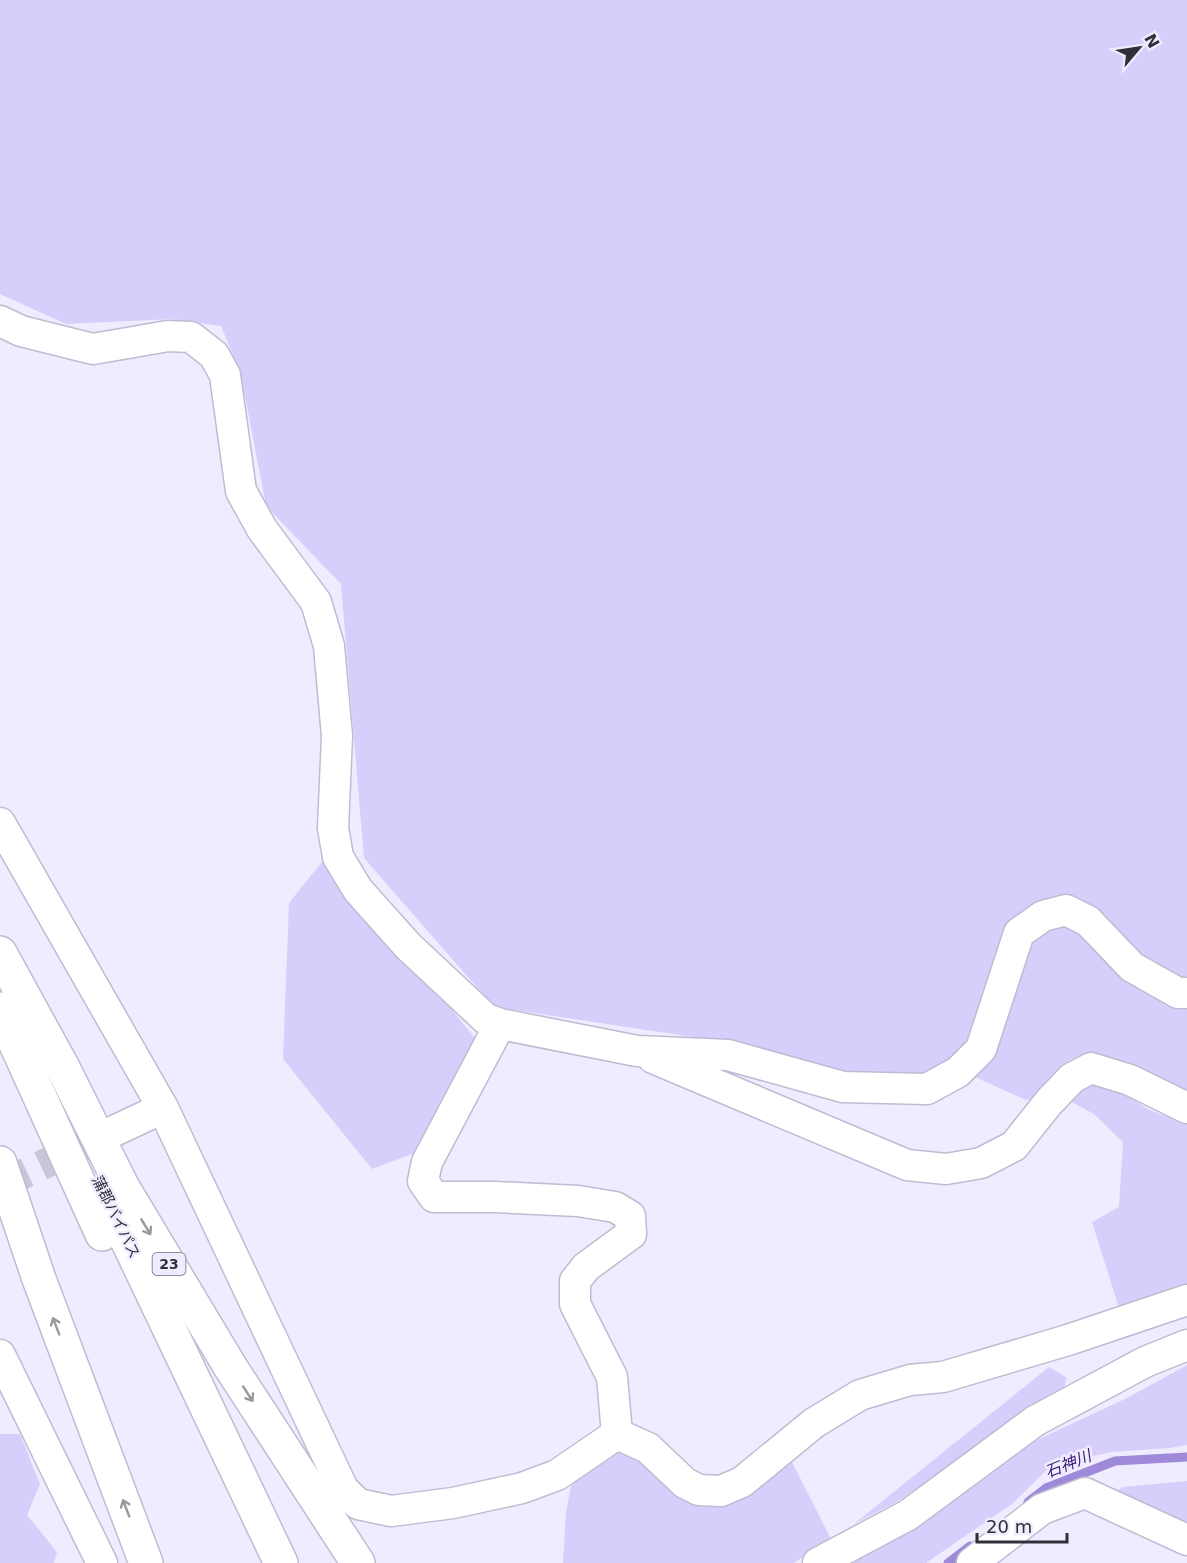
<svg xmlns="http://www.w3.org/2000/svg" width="1187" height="1563" font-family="'DejaVu Sans','Noto Sans JP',sans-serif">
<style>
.green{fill:#d7cefb}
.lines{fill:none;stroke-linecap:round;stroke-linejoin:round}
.stream{stroke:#9e8ad8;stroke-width:9}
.minor-tunnel{stroke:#c9c6d7;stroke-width:30;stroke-dasharray:30 15;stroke-linecap:butt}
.minor-casing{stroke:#c0bbd2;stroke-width:33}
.highway-casing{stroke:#c0bbd2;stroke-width:36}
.minor{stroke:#fff;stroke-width:30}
.highway{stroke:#fff;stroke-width:33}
.oneway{stroke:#98979c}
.labels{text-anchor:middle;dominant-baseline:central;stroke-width:5;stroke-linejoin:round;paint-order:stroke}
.shield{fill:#efecff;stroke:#6a6874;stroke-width:1.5}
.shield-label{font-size:14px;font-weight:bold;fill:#312f38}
.street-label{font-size:15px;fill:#312f38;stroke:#efecff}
.water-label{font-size:16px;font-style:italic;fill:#3d1a75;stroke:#efecff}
</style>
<rect width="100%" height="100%" fill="#efecff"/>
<g class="green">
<path d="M0,0h1187v980c-39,-12 -54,-30 -82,-58 -8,-8 -17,-19 -28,-24 -14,-6 -32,2 -44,8l-59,129 -13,20 -23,14 -23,7 -91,-5 -98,-29 -232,-35 -130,-149 -23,-274 -75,-78 -25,-131 -20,-49 -49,-7 -106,5 -66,-30z"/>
<polygon points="326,857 480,1044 417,1152 372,1169 283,1059 289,903"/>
<path d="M1066,923l121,79v91l-99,-37 -17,3 -10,8 -26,32 -9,1 -51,-23c26,-23 43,-98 54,-134l9,-10z"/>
<polygon points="1089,1081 1120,1091 1149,1110 1187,1124 1187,1289 1120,1311 1092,1222 1119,1207 1123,1142 1094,1114 1070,1101"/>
<polygon points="1187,1365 1187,1445 1170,1448 1111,1452 1051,1466 1012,1504 926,1563 841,1563 958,1494 1037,1440 1129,1397"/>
<polygon points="1049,1367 1067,1378 1062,1393 896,1502 854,1524"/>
<polygon points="0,1434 20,1434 40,1484 27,1515 57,1552 54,1563 0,1563"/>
<polygon points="630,1449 693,1495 789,1456 831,1539 794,1563 563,1563 566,1512 572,1481 604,1456"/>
<polygon points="1187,1481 1187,1533 1110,1495 1123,1487"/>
</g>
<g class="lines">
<g class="stream">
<polyline points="1028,1502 1046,1488 1115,1461 1187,1457"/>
<polyline points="948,1563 970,1546"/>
</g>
<polyline class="minor-tunnel" points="0,1185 114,1131"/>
<defs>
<g id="minor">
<polyline points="0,321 21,331 93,349 168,336 191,337 214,355 225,375 241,491 262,529 316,602 329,646 337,736 333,828 338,857 358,890 408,946 486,1019 500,1024 637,1051 728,1055 843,1087 927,1089 958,1072 981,1049 1019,933 1043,916 1066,910 1088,921 1132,967 1178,993 1187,993"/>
<polyline points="0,823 163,1108 343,1489 358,1504 391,1511 453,1503 522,1488 557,1475 617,1434"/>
<polyline points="500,1024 427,1162 423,1181 434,1197 495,1197 578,1201 615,1207 630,1216 631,1234 586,1267 575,1281 575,1304 612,1377 617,1434"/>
<polyline points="653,1058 907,1165 946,1169 981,1163 1014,1146 1049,1102 1072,1078 1091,1068 1130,1080 1187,1108"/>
<polyline points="114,1131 163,1108"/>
<polyline points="0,1355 102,1563"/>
<polyline points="617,1434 648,1448 685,1483 699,1490 721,1491 742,1482 814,1423 860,1395 910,1380 943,1377 1068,1340 1187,1300"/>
<polyline points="818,1563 908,1515 1035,1421 1145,1362 1187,1345"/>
<polyline points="972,1563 1042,1509 1085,1493 1187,1540"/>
</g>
<g id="highway">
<polyline points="0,953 62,1066 122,1186 231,1368 358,1563"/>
<polyline points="0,1009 102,1234"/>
<polyline points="0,1163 39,1279 146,1563"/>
<polyline points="107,1198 281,1563"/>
</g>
</defs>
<use href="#minor" class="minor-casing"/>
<use href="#highway" class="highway-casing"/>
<use href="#minor" class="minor"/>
<use href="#highway" class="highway"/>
</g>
<defs><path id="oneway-shaft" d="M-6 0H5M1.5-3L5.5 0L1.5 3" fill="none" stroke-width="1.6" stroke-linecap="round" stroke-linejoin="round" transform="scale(1.5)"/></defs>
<g class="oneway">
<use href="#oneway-shaft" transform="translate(146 1227) rotate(59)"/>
<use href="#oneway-shaft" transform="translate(56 1326) rotate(-111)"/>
<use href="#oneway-shaft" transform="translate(248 1394) rotate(57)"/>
<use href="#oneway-shaft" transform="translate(126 1508) rotate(-111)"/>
</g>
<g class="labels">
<rect class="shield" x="152.5" y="1253" width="33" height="22" rx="4.5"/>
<g class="shield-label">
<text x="169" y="1264">23</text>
</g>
<g class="street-label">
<text transform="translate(116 1217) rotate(64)">蒲郡バイパス</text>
</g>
<g class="water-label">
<text transform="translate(1068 1464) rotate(-22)">石神川</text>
</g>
</g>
<g transform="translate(1139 48) rotate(61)" stroke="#efecff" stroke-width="4.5" paint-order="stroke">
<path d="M0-4.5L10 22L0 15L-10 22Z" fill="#312f38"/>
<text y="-9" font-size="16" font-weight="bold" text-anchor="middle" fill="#312f38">N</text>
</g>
<path d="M977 1533v9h90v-9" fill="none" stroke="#312f38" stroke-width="3"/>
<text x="986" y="1533" font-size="18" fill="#312f38" stroke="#efecff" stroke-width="4.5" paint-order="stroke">20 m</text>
</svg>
